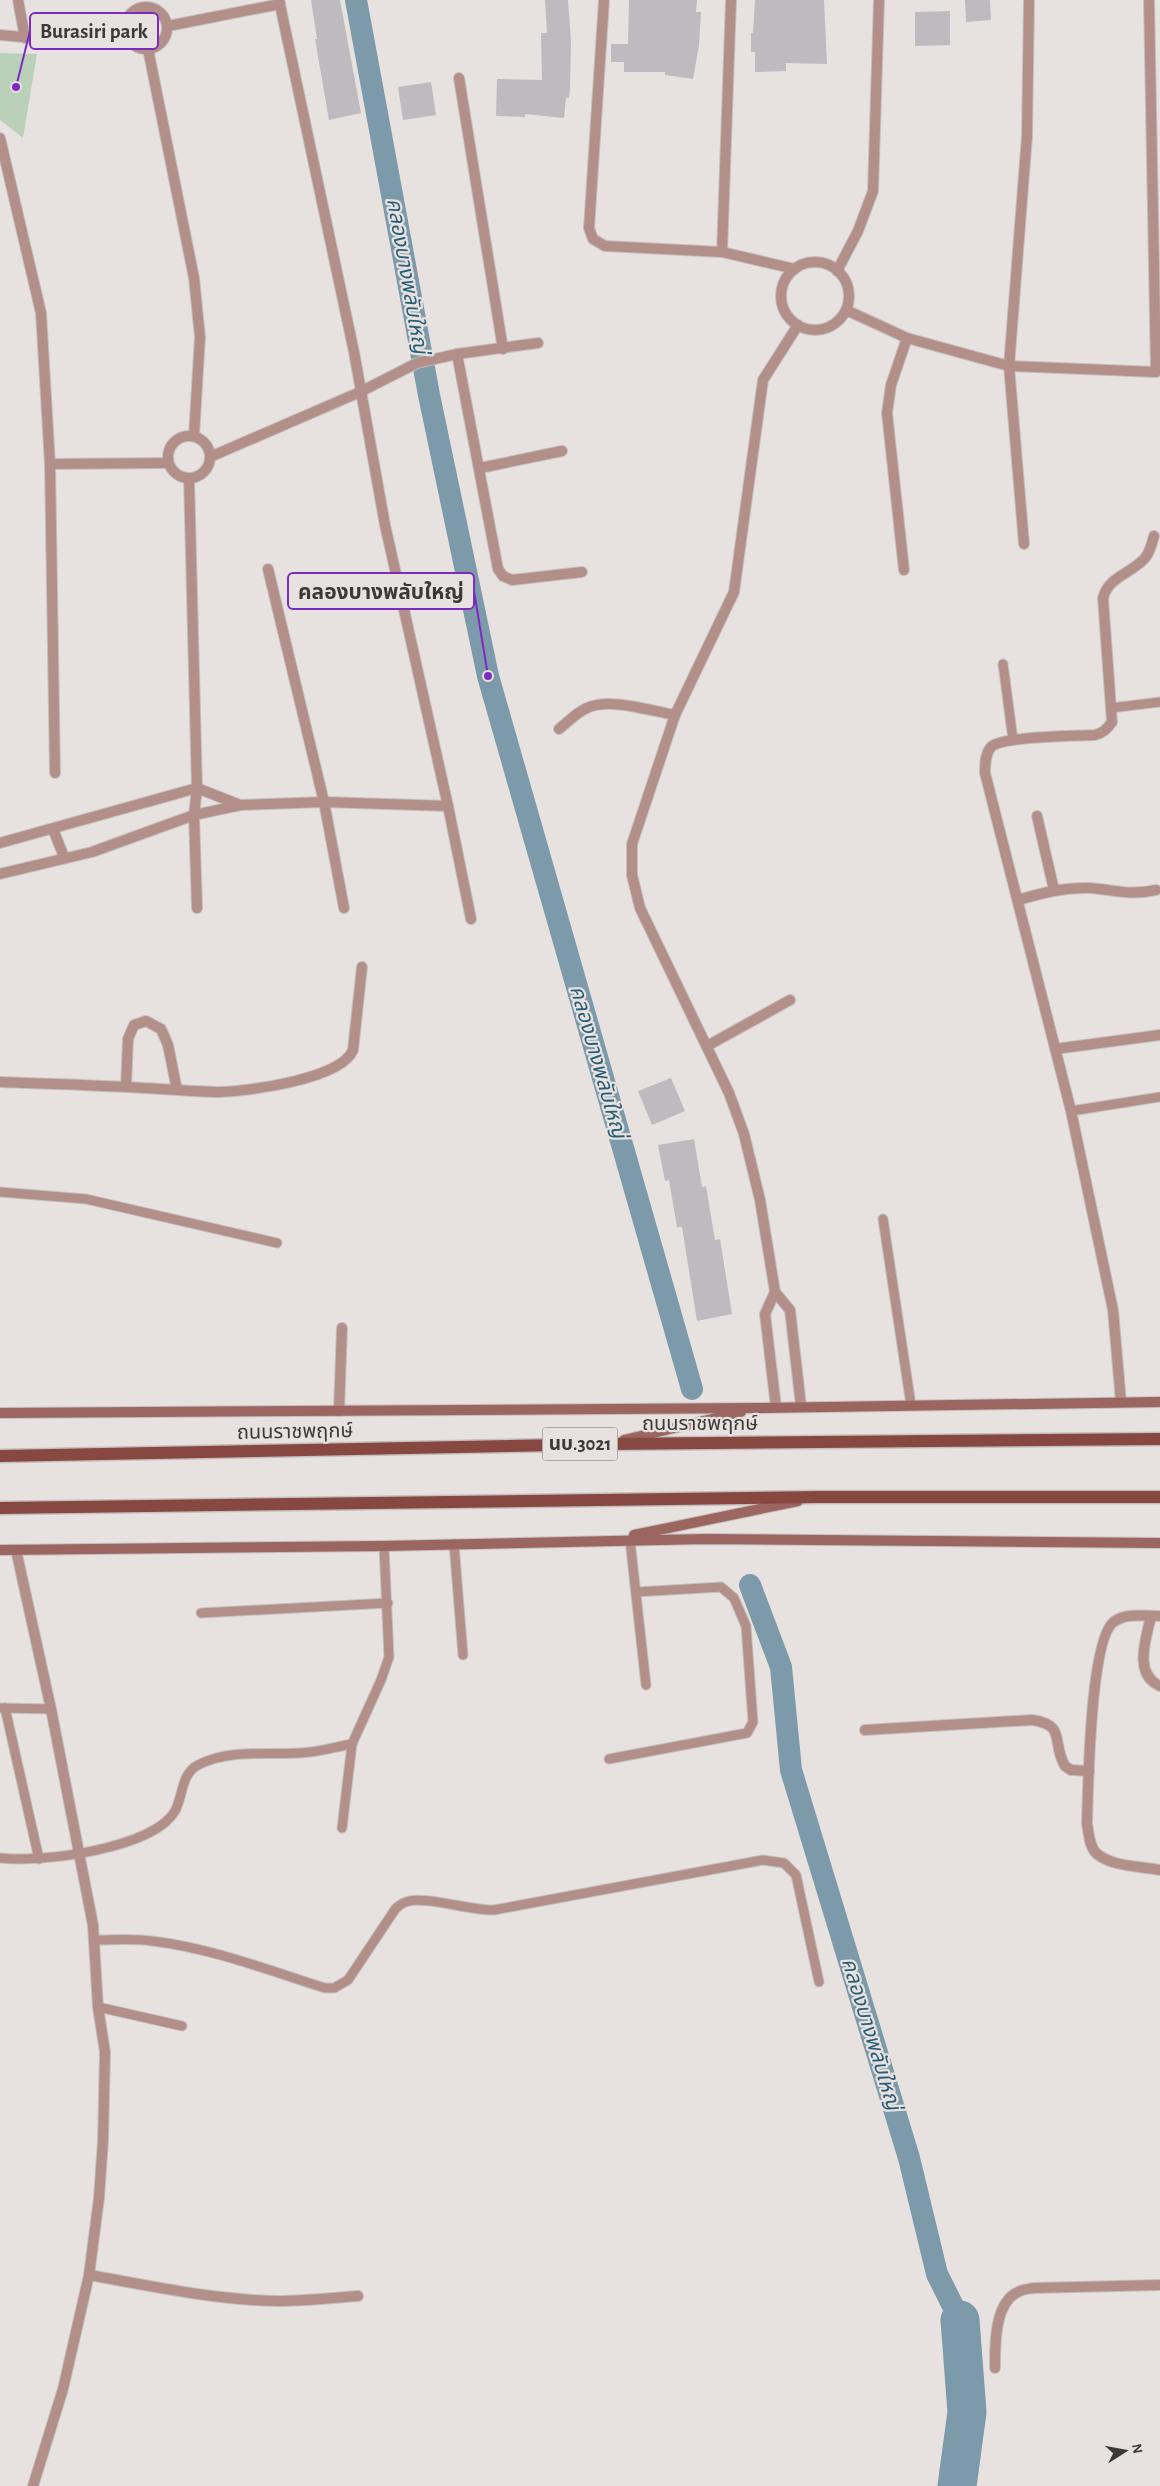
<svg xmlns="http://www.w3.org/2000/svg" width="1160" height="2486" font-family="'Alegreya Sans','Noto Sans Thai',sans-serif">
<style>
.green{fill:#bad0b9}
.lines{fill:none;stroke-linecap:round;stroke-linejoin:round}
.canal{stroke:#7d9aaa;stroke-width:22}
.river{stroke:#7d9aaa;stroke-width:39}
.building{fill:#bebabf}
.lane-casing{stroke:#c5c0be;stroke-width:11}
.street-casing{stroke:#c5c0be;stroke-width:12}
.secondary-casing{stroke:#c5c0be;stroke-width:12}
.primary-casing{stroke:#c5c0be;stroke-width:15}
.lane{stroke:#b38f8a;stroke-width:9}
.street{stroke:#b38f8a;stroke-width:10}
.secondary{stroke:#9a665f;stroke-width:10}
.primary{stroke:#864841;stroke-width:12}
.labels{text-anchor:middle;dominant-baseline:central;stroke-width:4.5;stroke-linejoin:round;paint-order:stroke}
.shield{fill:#e7e2df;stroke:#6f6c6b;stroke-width:1}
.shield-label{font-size:19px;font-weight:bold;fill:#3c3a39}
.street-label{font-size:20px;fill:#3c3a39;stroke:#e7e2df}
.water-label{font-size:21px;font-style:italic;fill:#285e78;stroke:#e7e2df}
.leader{fill:none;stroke:#7b2cbf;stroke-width:2}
.callout-dot{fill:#7b2cbf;stroke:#e7e2df;stroke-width:2}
.callout{fill:#e7e2df;stroke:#7b2cbf;stroke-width:2}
.callout-label{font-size:21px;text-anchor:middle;font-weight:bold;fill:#3c3a39}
</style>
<rect width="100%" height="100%" fill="#e7e2df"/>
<polygon class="green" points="0,53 37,54 23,138 0,120"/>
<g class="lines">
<g class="canal">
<polyline points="356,0 429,395 488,676 692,1389"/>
<polyline points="750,1585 781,1667 791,1770 909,2158 937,2274 960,2320"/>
</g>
<polyline class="river" points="957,2486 967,2412 960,2320"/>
</g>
<g class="building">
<polygon points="311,0 340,0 361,113 329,120 315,39 317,39"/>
<polygon points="545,0 568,0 571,41 570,88 569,98 566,98 564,118 525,114 525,117 496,116 497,79 542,80 541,33 547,33"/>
<polygon points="629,0 697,0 696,12 701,12 699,45 693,79 665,75 665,72 624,72 624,62 611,62 611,44 628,44"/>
<polygon points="755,0 824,0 827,64 786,63 786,71 755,72 755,52 751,52 751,33 753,33"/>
<polygon points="965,0 990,0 991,20 966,22"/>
<polygon points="950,11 950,45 915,46 915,12"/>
<polygon points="431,82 436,115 403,120 398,87"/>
<polygon points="671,1078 685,1111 652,1125 638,1091"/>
<polygon points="694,1139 702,1187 706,1186 715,1240 720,1239 732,1314 697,1321 682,1227 677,1227 669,1180 665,1181 658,1145"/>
</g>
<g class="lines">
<defs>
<g id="lane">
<polyline points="1003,664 1013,740"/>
<polyline points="1111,708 1160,702"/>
<polyline points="1071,1111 1160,1097"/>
<polyline points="0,1192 86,1199 277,1243"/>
<polyline points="883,1219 911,1405"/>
<polyline points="630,1540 646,1685"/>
<polyline points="454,1544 463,1655"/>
<polyline points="201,1613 388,1603"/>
<polyline points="1,1708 51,1709"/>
<polyline points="5,1708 39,1859"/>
<polyline points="609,1759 747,1733 753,1722 746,1626 734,1598 721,1587 636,1592"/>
<polyline points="342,1828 352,1744"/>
<path d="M0,1858c40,5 153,-9 175,-47 8,-15 6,-37 23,-46 31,-16 69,-10 101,-12 18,0 36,-6 53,-9l29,-64 8,-23 -5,-111"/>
<path d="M95,1940c18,0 38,-2 57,1 59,7 116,29 173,47h9l14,-8 48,-72c3,-2 6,-5 10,-6 17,-7 65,9 88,8l269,-50 21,3 12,12 23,107"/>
<polyline points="98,2007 182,2026"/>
</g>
<g id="street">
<polyline points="18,0 25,38"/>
<polyline points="279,0 354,352 385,525 448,806 471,919"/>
<polyline points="604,0 589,228 593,239 605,246 722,252 795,269"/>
<circle cx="146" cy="28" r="21"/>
<polyline points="168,26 280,4"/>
<path d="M0,35c40,5 85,3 125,-5"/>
<polyline points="148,49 194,278 200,337 194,436"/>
<polyline points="459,78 503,349"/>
<polyline points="0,138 41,313 50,464 55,773"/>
<polyline points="722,252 731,0"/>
<circle cx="815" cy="296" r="34"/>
<polyline points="837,271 858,231 873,191 879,0"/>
<polyline points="846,310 907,338 1009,366 1156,372 1149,0"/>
<polyline points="798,325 763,380 734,592 675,715 632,844 632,875 640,908 729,1093 744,1134 760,1200 775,1292 790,1310 801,1406"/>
<polyline points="457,354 498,569 503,576 512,580 582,572"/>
<circle cx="189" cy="457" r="21"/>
<polyline points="210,457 360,392 417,363 457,354 538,343"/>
<polyline points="50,464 168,463"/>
<polyline points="480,468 562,451"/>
<polyline points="189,478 197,788 194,815 197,908"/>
<polyline points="1024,544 1009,366 1027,136 1029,0"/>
<polyline points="268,569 324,802 344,908"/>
<polyline points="904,570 887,413 891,385 907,338"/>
<path d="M559,729c9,-7 18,-17 28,-21 22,-11 64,3 88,7"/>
<polyline points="1037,816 1054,890"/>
<polyline points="53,829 64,857"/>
<polyline points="0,843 197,788 240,805"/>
<polyline points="0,874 92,852 194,815 241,805 324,802 448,806"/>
<path d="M1018,900c24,-7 47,-13 72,-12 26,2 39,8 66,2"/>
<polyline points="707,1046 790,1000"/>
<polyline points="1055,1049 1160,1035"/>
<path d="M0,1082c48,2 96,3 144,6 25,1 51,4 76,4 30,-1 121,-13 133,-42l9,-83"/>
<polyline points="126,1087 128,1039 134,1025 146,1021 161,1029 168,1045 177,1090"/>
<polyline points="775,1292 765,1314 776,1407"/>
<path d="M1121,1402l-8,-92 -42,-199 -86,-338c0,-8 0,-19 6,-26 11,-11 85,-11 104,-12 8,-2 12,-6 17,-13l-9,-124c6,-22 28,-24 42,-40 5,-6 7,-14 9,-22"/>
<polyline points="339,1411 342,1328"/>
<polyline points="16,1550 51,1709 93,1925 98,2007 105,2052 103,2141 99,2198 89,2275 63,2389 33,2486"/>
<path d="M1151,1616c-5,23 -18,58 9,70"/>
<path d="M1160,1616c-14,0 -33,-3 -45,5 -25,14 -27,170 -28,203 2,9 2,22 9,29 15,14 45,13 64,17"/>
<path d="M865,1730l167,-10c35,5 19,22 33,46l6,4 18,1"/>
<path d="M89,2275c62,11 125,25 189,26 27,0 54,-3 80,-5"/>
<path d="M995,2368c0,-22 -1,-65 23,-76 5,-3 11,-3 16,-4l126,-3"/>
</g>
<g id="secondary">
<polyline points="0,1413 756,1408 1160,1402"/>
<polyline points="624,1440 741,1412"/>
<polyline points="634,1535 798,1501"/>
<polyline points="0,1550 384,1546 706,1539 1160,1543"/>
</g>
<g id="primary">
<polyline points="0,1456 608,1444 1160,1439"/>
<polyline points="0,1508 819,1497 1160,1497"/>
</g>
</defs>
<use href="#lane" class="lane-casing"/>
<use href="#street" class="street-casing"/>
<use href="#secondary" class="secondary-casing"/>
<use href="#primary" class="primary-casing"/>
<use href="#lane" class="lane"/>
<use href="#street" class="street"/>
<use href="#secondary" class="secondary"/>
<use href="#primary" class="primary"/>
</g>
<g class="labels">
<rect class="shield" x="542.5" y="1427.5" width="75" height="33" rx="4"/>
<g class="shield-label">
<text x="580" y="1444">นบ.3021</text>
</g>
<g class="street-label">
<text x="700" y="1424">ถนนราชพฤกษ์</text>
<text transform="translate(295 1432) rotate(-1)">ถนนราชพฤกษ์</text>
</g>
<g class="water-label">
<text transform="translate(407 276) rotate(80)">คลองบางพลับใหญ่</text>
<text transform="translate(598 1062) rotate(74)">คลองบางพลับใหญ่</text>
<text transform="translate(871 2034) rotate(73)">คลองบางพลับใหญ่</text>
</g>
</g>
<path class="leader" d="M16 87L30 31M488 676L474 591"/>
<g class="callout-dot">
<circle cx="16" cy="87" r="5"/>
<circle cx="488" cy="676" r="5"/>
</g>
<g class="callout">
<rect x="30" y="13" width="128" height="36" rx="5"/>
<rect x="288" y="573" width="186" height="36" rx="5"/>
</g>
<g class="callout-label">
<text x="94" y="38">Burasiri park</text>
<text x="381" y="599">คลองบางพลับใหญ่</text>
</g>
<g transform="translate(1125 2451) rotate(79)" stroke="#e7e2df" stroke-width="4" paint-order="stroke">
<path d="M0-4L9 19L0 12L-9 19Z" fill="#3c3a39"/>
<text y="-8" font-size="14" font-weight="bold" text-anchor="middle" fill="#3c3a39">N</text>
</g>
</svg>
